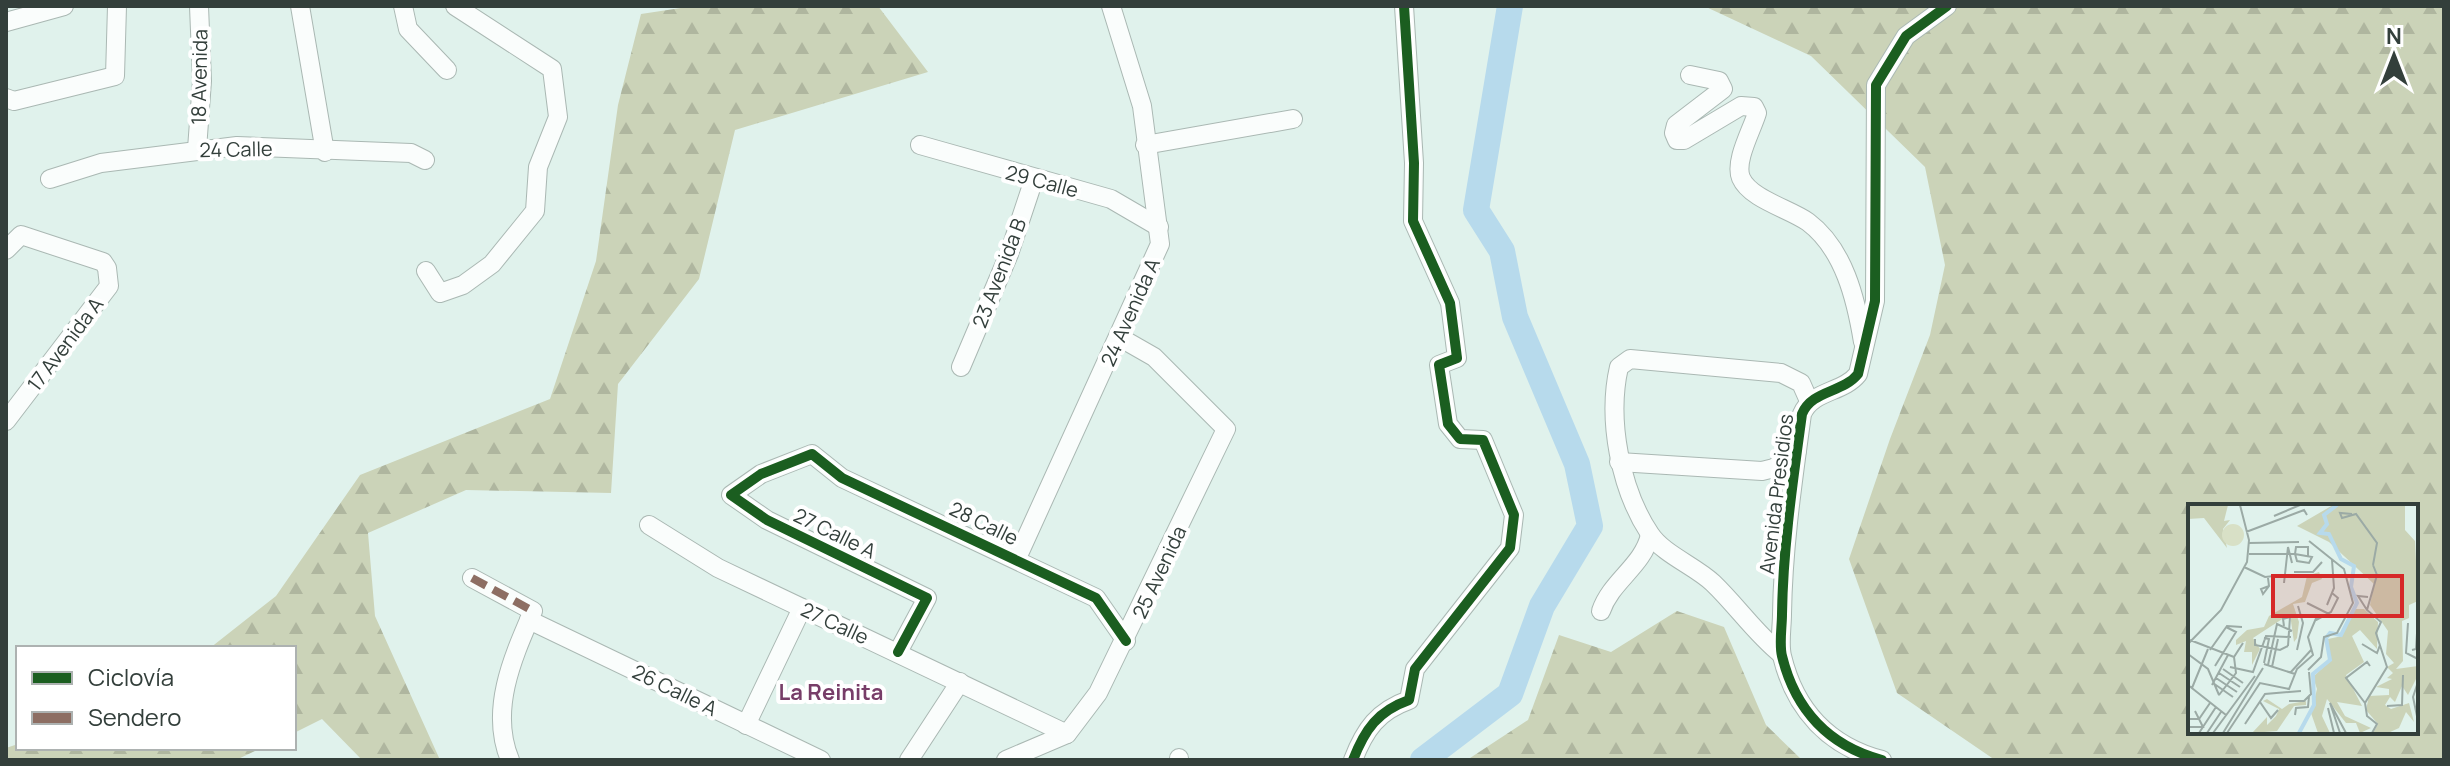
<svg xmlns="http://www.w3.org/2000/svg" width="2450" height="766" font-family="Manrope,sans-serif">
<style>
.forest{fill:url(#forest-firs);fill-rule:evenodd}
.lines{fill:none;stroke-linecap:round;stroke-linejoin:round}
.river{stroke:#b7daec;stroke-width:26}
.minor-casing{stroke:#aab8b3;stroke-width:20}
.minor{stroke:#fafdfc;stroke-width:18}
.quiet{stroke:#8d6e63;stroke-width:8;stroke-dasharray:16 8;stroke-linecap:butt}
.cycleway-casing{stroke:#fff;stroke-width:15}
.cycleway{stroke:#1b5e20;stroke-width:10}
.labels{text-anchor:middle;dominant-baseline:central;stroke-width:8;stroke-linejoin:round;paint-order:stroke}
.street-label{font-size:20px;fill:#333f3b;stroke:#fff}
.neighbourhood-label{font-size:22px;font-weight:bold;fill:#773d68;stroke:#fff}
.inset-river{fill:none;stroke:#b7daec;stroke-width:4}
.inset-road{fill:none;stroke:#9baaa5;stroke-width:2}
.view{fill:#d62828;fill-opacity:0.15;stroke:#d62828;stroke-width:4}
.inset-edge{fill:none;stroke:#333f3b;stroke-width:4}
</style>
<defs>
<pattern id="forest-firs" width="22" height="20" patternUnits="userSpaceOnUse" patternTransform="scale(2)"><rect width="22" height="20" fill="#cbd3b8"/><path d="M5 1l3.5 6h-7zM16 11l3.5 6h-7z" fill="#afb69f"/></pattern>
</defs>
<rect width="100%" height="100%" fill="#e0f2ec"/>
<g class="forest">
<polygon points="694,6 878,6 928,72 735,130 699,279 618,384 611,493 466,490 368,533 375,616 440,760 362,760 322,719 294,733 294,648 210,648 276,596 360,475 550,399 596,261 618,105 641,14"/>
<path d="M1704,6h740v754h-449l-98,-67 -48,-134 41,-120 40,-104 15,-70 -20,-98 -114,-111zM2190,506h226v226h-226z"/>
<polygon points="1677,611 1724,627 1766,725 1802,760 1467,760 1528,720 1559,635 1611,652"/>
<polygon points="18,744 18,748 261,748 236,760 6,760 6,748"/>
</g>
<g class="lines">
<polyline class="river" points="1423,760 1510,694 1542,606 1590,526 1577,464 1515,317 1502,251 1476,210 1510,6"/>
<defs>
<g id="minor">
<polyline points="300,6 325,152"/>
<polyline points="403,6 408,29 447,70"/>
<polyline points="6,22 64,6"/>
<path d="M1690,75l29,6 4,8 -47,36 -2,8 3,7h7l57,-34 13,1 3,6c-5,17 -23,48 -16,65 9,21 49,31 67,44 36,27 48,77 55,120"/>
<polyline points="6,98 14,101 115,76 117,6"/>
<polyline points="920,145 1111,199 1159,227"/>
<polyline points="1145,145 1293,119"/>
<polyline points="197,149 202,81 199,6"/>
<polyline points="50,179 101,163 237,146 411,153 425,160"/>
<polyline points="6,250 21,235 103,262 107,268 109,286 6,421"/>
<polyline points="426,271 440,293 463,285 492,264 535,211 538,167 558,117 552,69 455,6"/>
<polyline points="961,367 1009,254 1034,179"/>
<polyline points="1619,462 1762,471 1774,468 1797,451"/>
<polyline points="649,525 718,568 1067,734"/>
<polyline points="1017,558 1160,244 1142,106 1111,6"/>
<path d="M472,578l61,33c-20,46 -44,99 -23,149"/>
<path d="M1601,611c10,-30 42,-45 49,-76"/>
<polyline points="529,620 821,760"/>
<polyline points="898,652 927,598 767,520 731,495 761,474 812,454 842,478 1096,598 1126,641"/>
<path d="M1781,654c-26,-21 -44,-48 -68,-71 -18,-17 -50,-29 -63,-49 -30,-45 -43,-115 -31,-167l11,-8 151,14 20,10 8,18"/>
<polyline points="746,725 802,608"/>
<polyline points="1179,758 1179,760"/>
<polyline points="909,760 960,682"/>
<polyline points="1006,760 1067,734 1098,693 1226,429 1154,357 1119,337"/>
<path d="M1353,760c12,-31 25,-49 56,-60l6,-31 95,-121 4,-33 -31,-75 -23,-1 -12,-15 -9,-59 18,-7 -7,-55 -37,-82 1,-58 -10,-157"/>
<path d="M1882,760c-53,-14 -87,-50 -100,-104 -3,-12 0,-29 0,-42 1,-67 11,-134 20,-200 10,-24 41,-21 56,-40l17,-73 1,-216 30,-49 41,-30"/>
</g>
</defs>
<use href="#minor" class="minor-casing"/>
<use href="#minor" class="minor"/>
<polyline class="quiet" points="472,578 533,611"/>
<defs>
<g id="cycleway">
<polyline points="898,652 927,598 767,520 731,495 761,474 812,454 842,478 1096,598 1126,641"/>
<path d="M1353,760c12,-31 25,-49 56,-60l6,-31 95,-121 4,-33 -31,-75 -23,-1 -12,-15 -9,-59 18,-7 -7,-55 -37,-82 1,-58 -10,-157"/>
<path d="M1882,760c-53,-14 -87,-50 -100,-104 -3,-12 0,-29 0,-42 1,-67 11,-134 20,-200 10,-24 41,-21 56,-40l17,-73 1,-216 30,-49 41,-30"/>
</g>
</defs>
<use href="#cycleway" class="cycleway-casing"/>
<use href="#cycleway" class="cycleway"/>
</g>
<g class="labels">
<g class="street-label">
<text transform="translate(199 77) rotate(-89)">18 Avenida</text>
<text transform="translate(236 149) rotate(-1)">24 Calle</text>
<text transform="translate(1042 181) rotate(15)">29 Calle</text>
<text transform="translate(999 273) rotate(-69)">23 Avenida B</text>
<text transform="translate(1130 312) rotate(-66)">24 Avenida A</text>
<text transform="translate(65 344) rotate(-53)">17 Avenida A</text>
<text transform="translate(1776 494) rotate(-83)">Avenida Presidios</text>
<text transform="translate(984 523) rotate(26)">28 Calle</text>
<text transform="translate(835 533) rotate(26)">27 Calle A</text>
<text transform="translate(1159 572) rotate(-65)">25 Avenida</text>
<text transform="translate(835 623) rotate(25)">27 Calle</text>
<text transform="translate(675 690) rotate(26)">26 Calle A</text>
</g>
<g class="neighbourhood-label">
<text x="831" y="692">La Reinita</text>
</g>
</g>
<g transform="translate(2188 504)">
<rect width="230" height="230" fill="#e0f2ec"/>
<path d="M0,1h40l-4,16 6,-1 -7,9 4,19 -23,-30 -16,1zM145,1h72v25l10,11 3,60 -9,4v13l-7,3 1,40 -7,8 22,-3v9l-10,20 -6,-9 -7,16 -5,-5 -5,8 6,4 18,-6 5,19 -8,-10 -7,16 -9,4 -17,1 5,-9 -12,-14 3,-14 20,-1v-6l-13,-2 16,-8 -5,-1 6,-5 -6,-6 7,-4 -8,-9 2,-23 -18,-26 4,-21 -45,-42 -32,-16zM131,68l3,7 -10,4 -7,19 -12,2 6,18 -2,16 -3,4 -4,-28 -37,24 7,11 -8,16v-13h-8l2,-11 -10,4v-5l11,-10 17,-3 5,-11 33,-19 5,-21zM167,105h9l14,13 -1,27 -17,-19 -8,6 12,26 -18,13 16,31 -25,-4 8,14 26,12 -11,5 -4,-10h-10l-19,-24 -5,17 8,17h-12l-7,-20 6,-24 -4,-12 17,-16 -2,-22 14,-3zM79,195l15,10 7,-5 17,-3v4l-12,1 -17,25 -25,2 15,-16v8l9,-9 3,-7 -16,-8z" fill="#cbd3b8"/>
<path d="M34 31a11 11 0 1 1 22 0a11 11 0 1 1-22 0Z" fill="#d8e0c6"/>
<path class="inset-river" d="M111,229l15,-28 -1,-31 17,-14 -4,-22 4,-5 11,2 16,-32 -6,-16 3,-21 -13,-7 -12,-25 -9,-1 7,-9 -3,-9 13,-10"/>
<path class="inset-road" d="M164,10l-12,-1 2,5 14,-4 21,29 -4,22M86,12l26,-11M58,28l58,-22 3,5M61,39l50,-1M61,50h46l17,3 -3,6 -12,-2 -2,-7 1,-7h12v9M56,63l21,10 19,-2M106,68h19l9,-10M80,74l1,8 -6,8 -2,-5 8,-3M96,79l4,-36 4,16M119,99l22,11M139,101l7,-17 -2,-28M179,106l-9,-14 10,1M128,116l15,-8 7,-14 -6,-5M220,119l-2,30 12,6M96,122l-1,-7 7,-2 -2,29M67,135v6l25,5 8,-4M2,136l44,17M0,140l33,-34 26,-48 2,-22 -9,-35M174,140l15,9 3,-8M22,146l17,-24 15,1M109,146l6,-27 -5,-17M224,146l4,-1 2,-32M0,150l20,15 11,26M76,159l5,-24 -5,-1M76,160l31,10M80,161l9,-41 15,7M27,162l21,-34 -10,-5M42,163l23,5 13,-36 25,1M84,163l6,-28M35,165l20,14M120,166l13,-13 3,-20 13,-4 16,-30 -9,-34 -35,-28M31,169l21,14M102,169l22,-24M28,174l21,14M230,178l-5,15 5,24M25,179l20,14M0,181l38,30M24,181l16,-30M4,184l16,-39M31,191l17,-22 -2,-16 9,-14M101,197h15l7,-7 -2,-22M72,198l11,16 7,-8M177,199l-19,-25 21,-16 3,4M199,202l15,-1 1,-30M140,204l6,25M107,211l1,-7 12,-1 1,-11M0,215h11l11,-16M57,220l20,-30 36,-3M0,223h15l-8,-16M11,229l17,-26M19,229l14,-21M25,229l42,-57M35,229l40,-65M39,229l33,-50 29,6 8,-20 16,-14 -5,-18 9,-21M152,229l-10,-30 16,30M184,229l5,-9 -10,-8 -2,-13 22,-36 -11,-34 5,-11 -14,-12 10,-35 -4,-10"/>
<path class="view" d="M85,72h129v40h-129z"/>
<rect width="230" height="230" class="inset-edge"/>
</g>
<rect width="2450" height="766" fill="none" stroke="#333f3b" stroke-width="16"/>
<rect x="16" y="646" width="280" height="104" fill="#ffffff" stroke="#adb2b1" stroke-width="2"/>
<rect x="32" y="672" width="40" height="12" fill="#1b5e20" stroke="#adb2b1" stroke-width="2"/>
<text x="88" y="686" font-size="24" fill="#333f3b">Ciclovía</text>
<rect x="32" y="712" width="40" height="12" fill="#8d6e63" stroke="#adb2b1" stroke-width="2"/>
<text x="88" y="726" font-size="24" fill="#333f3b">Sendero</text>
<g transform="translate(2394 56)" stroke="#ffffff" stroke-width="6" paint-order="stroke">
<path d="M0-6L14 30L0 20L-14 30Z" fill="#333f3b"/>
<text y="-12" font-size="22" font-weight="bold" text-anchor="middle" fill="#333f3b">N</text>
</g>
</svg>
